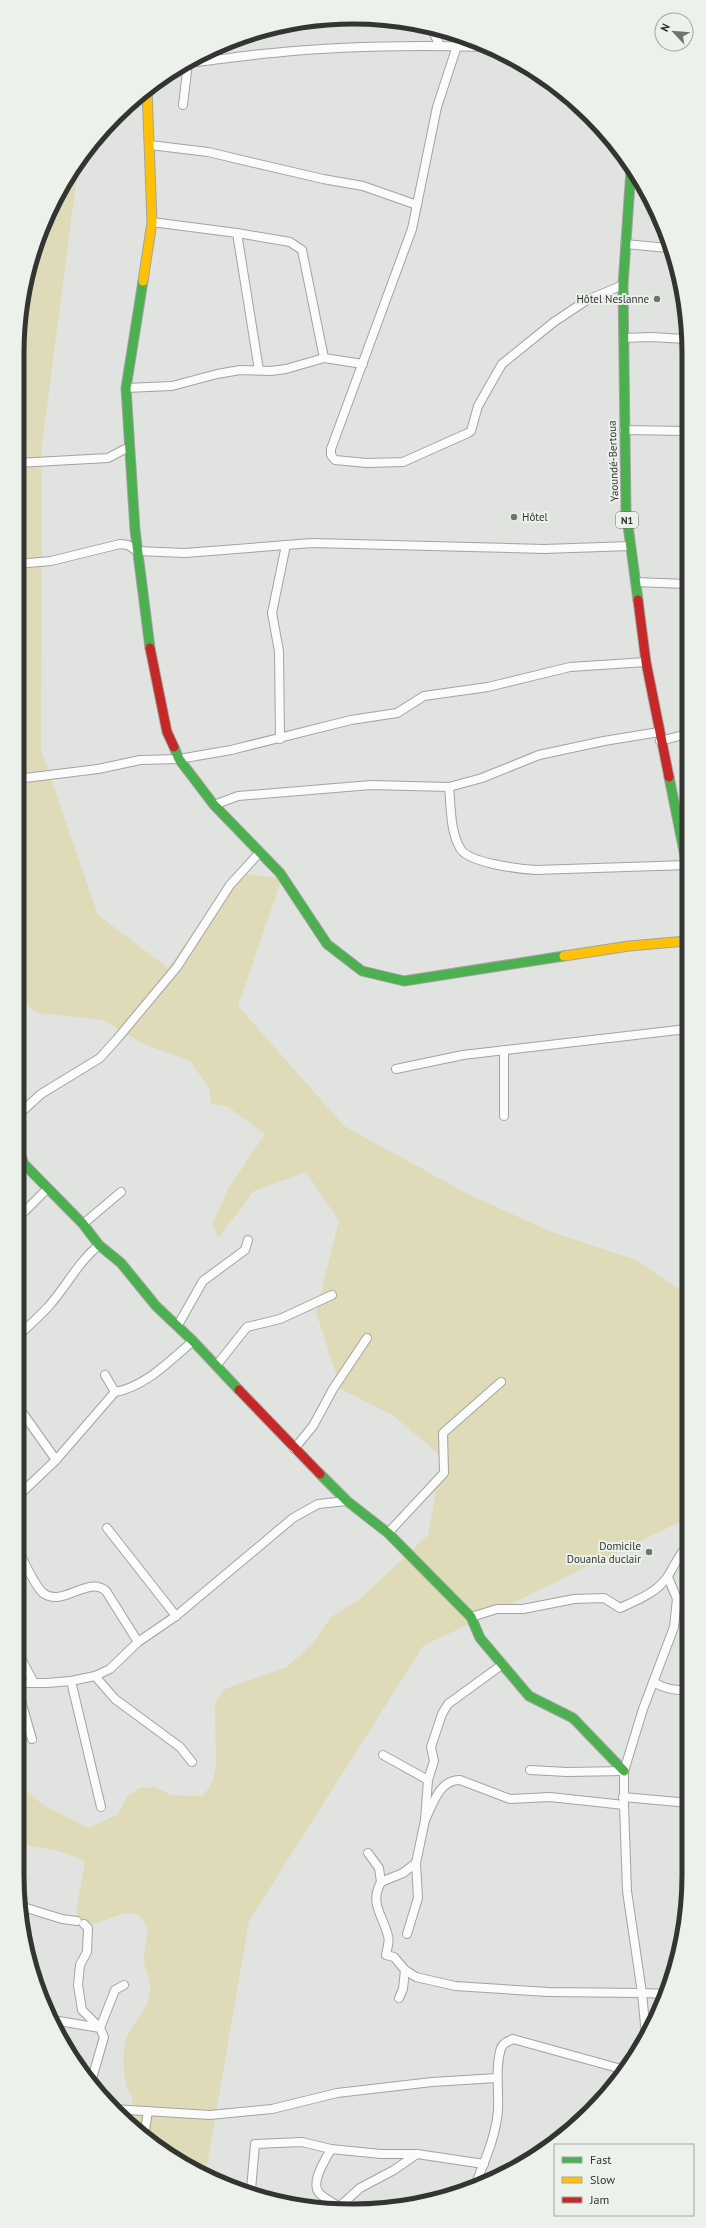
<svg xmlns="http://www.w3.org/2000/svg" width="706" height="2228" font-family="'PT Sans',sans-serif">
<style>
.green{fill:#dfdbb8}
.lines{fill:none;stroke-linecap:round;stroke-linejoin:round}
.street-casing{stroke:#a2a4a1;stroke-width:10}
.fast-casing{stroke:#a2a4a1;stroke-width:11}
.slow-casing{stroke:#a2a4a1;stroke-width:11}
.jam-casing{stroke:#a2a4a1;stroke-width:11}
.street{stroke:#fafbfa;stroke-width:8}
.fast{stroke:#4caf50;stroke-width:9}
.slow{stroke:#ffc107;stroke-width:9}
.jam{stroke:#c62828;stroke-width:9}
.poi-dot{fill:#70726f;stroke:#ecf2eb;stroke-width:1.5}
.labels{text-anchor:middle;dominant-baseline:central;stroke-width:4;stroke-linejoin:round;paint-order:stroke}
.shield{fill:#ecf2eb;stroke:#6a6e6a;stroke-width:1}
.shield-label{font-size:10px;font-weight:bold;fill:#333533}
.poi-label{font-size:11px;fill:#333533;stroke:#ecf2eb;text-anchor:end}
.street-label{font-size:11px;fill:#333533;stroke:#ecf2eb}
.rim{fill:none;stroke:#333533;stroke-width:5}
</style>
<rect width="100%" height="100%" fill="#e0e3df"/>
<path class="green" d="M79,160l-37,285 -1,305 57,165 70,53 66,-95 48,5 -44,128 106,120 124,68 81,37 87,29 52,35v223l-265,128 -174,275 -44,256c-12,-6 -62,-36 -67,-46 -5,-9 -4,-23 -6,-33 -1,-4 -4,-7 -5,-10 -4,-14 -5,-35 -1,-48 5,-15 19,-27 23,-42 5,-16 -6,-27 -5,-41 1,-14 8,-30 -4,-40 -18,-14 -41,16 -63,4v-16l8,-43c-11,-7 -28,-12 -41,-14 -10,-2 -19,-2 -27,-7v-57l28,22 44,22 29,-14 9,-17 12,-9 17,-1 14,8 33,1 9,-13 4,-16 -1,-65 10,-13 62,-22 25,-23 19,-27 29,-18 68,-64 14,-78 -48,-41 -53,-27 -25,-77 23,-91 -33,-49 -52,19 -36,47 -5,-14 15,-35 37,-55 -38,-28 -16,-2 -2,-16 -19,-27 -46,-17 -41,-24 -65,-7 -21,-14v-646l7,-66 19,-63z"/>
<g class="lines">
<defs>
<g id="street">
<polyline points="435,30 435,36 440,45"/>
<polyline points="457,46 437,107 412,229 331,449 331,455 335,460 367,463 403,462 468,433 471,431 478,406 502,364 554,322 587,300 623,285"/>
<path d="M185,63c30,-2 59,-8 88,-10 69,-7 140,-8 209,-6"/>
<polyline points="183,105 188,63"/>
<polyline points="150,145 208,152 323,179 363,186 417,205"/>
<polyline points="152,222 237,233 259,370"/>
<polyline points="237,233 290,242 302,250 324,358"/>
<polyline points="625,244 668,248"/>
<polyline points="623,338 651,337 686,339"/>
<polyline points="126,388 172,386 217,374 240,370 271,371 286,369 324,358 363,364"/>
<polyline points="624,430 686,431"/>
<polyline points="17,463 108,458 125,449 130,450"/>
<polyline points="17,564 51,561 120,544 128,545 137,551 185,553 312,543 544,549 631,546"/>
<polyline points="635,582 687,584"/>
<polyline points="280,739 279,651 272,613 286,545"/>
<polyline points="660,741 687,734"/>
<polyline points="17,779 98,769 140,760 179,759 231,750 351,720 397,713 424,696 488,687 570,667 646,662"/>
<path d="M449,787c2,19 1,44 11,61 7,15 60,21 76,22l151,-5"/>
<polyline points="214,805 238,796 371,785 449,787 482,778 539,755 604,741 659,732"/>
<polyline points="504,1050 504,1116"/>
<polyline points="396,1069 463,1055 687,1029"/>
<polyline points="17,1116 41,1094 100,1058 117,1039 177,967 230,885 260,852"/>
<polyline points="17,1219 47,1189"/>
<polyline points="83,1224 121,1192"/>
<polyline points="178,1325 203,1281 245,1250 248,1240"/>
<path d="M17,1337c10,-10 22,-20 31,-30 19,-21 30,-45 51,-62"/>
<polyline points="216,1366 247,1327 280,1319 332,1295"/>
<polyline points="105,1375 115,1392"/>
<polyline points="17,1405 56,1460"/>
<polyline points="294,1449 313,1426 333,1389 367,1338"/>
<path d="M17,1497l39,-37 59,-68c30,-5 56,-32 78,-51"/>
<polyline points="107,1528 176,1616"/>
<polyline points="388,1533 444,1473 443,1433 501,1382"/>
<path d="M17,1548c6,11 17,37 26,45 20,15 45,-18 63,-2l32,51"/>
<path d="M471,1617l26,-8h26l51,-10 30,-1 16,10c17,-8 37,-15 48,-32 7,-11 11,-22 20,-31"/>
<polyline points="17,1651 34,1683"/>
<polyline points="95,1676 115,1699 180,1747 192,1762"/>
<polyline points="71,1681 101,1807"/>
<path d="M653,1682c12,7 22,9 36,8"/>
<polyline points="17,1683 47,1683 71,1681 95,1676 110,1669 138,1642 176,1616 293,1518 318,1504 347,1501"/>
<polyline points="17,1687 32,1739"/>
<polyline points="383,1755 428,1780"/>
<polyline points="530,1770 567,1772 624,1771"/>
<polyline points="623,1797 689,1803"/>
<polyline points="624,1805 624,1771 643,1709 674,1627 677,1599 668,1577"/>
<polyline points="368,1853 379,1868 381,1882 403,1873 416,1863"/>
<path d="M381,1882c-12,22 2,33 7,54 2,5 -1,13 -2,19l8,2 11,13 11,7 39,9 93,6 94,1 -15,-102 -3,-86 -74,-8 -40,2 -50,-19c-21,0 -27,24 -35,40"/>
<polyline points="20,1906 62,1919 77,1921"/>
<polyline points="84,1924 88,1928 87,1952 80,1965 78,1985 82,2010 100,2028 115,1990 124,1985"/>
<polyline points="407,1934 418,1898 416,1863 425,1820 428,1780 434,1761 431,1747 442,1714 448,1704 503,1664"/>
<polyline points="399,1998 403,1989 405,1970"/>
<polyline points="53,2020 100,2028 104,2037 91,2082"/>
<polyline points="646,2035 642,1993 666,1994"/>
<polyline points="113,2109 210,2115 272,2109 337,2093 432,2082 497,2078"/>
<polyline points="144,2137 148,2111"/>
<path d="M476,2183c9,-23 20,-47 22,-73 1,-20 -3,-42 3,-62 2,-5 7,-7 12,-9l112,31"/>
<polyline points="251,2190 255,2144 302,2142 331,2149"/>
<polyline points="339,2207 360,2188 394,2170 417,2154"/>
<path d="M343,2209c-8,-5 -18,-10 -24,-16 -9,-11 7,-34 12,-44l50,5h36l67,10"/>
</g>
<g id="fast">
<polyline points="631,170 623,285 626,511 638,600"/>
<polyline points="143,281 126,388 135,530 150,648"/>
<polyline points="174,747 179,759 214,805 280,873 327,944 362,971 404,981 564,956"/>
<polyline points="669,777 687,866"/>
<polyline points="17,1146 24,1164 83,1224 99,1245 121,1263 156,1306 193,1341 239,1390"/>
<polyline points="320,1474 347,1501 388,1533 471,1617 480,1638 529,1696 573,1718 624,1771"/>
</g>
<g id="slow">
<polyline points="143,281 152,222 147,89"/>
<polyline points="564,956 629,946 687,941"/>
</g>
<g id="jam">
<polyline points="638,600 646,662 669,777"/>
<polyline points="150,648 167,732 174,747"/>
<polyline points="239,1390 320,1474"/>
</g>
</defs>
<use href="#street" class="street-casing"/>
<use href="#fast" class="fast-casing"/>
<use href="#slow" class="slow-casing"/>
<use href="#jam" class="jam-casing"/>
<use href="#street" class="street"/>
<use href="#fast" class="fast"/>
<use href="#slow" class="slow"/>
<use href="#jam" class="jam"/>
</g>
<g class="poi-dot">
<circle cx="657" cy="299" r="4"/>
<circle cx="514" cy="517" r="4"/>
<circle cx="649" cy="1552" r="4"/>
</g>
<g class="labels">
<rect class="shield" x="616" y="512" width="22" height="16" rx="3"/>
<g class="shield-label">
<text x="627" y="520">N1</text>
</g>
<g class="poi-label">
<text x="649" y="299">Hôtel Neslanne</text>
<text x="522" y="517" text-anchor="start">Hôtel</text>
<text x="641" y="1546">Domicile<tspan x="641" dy="13">Douanla duclair</tspan></text>
</g>
<g class="street-label">
<text transform="translate(613 461) rotate(-92)">Yaoundé-Bertoua</text>
</g>
</g>
<path d="M0 0H706V2228H0ZM353 24H353A329 329 0 0 1 682 353V1875A329 329 0 0 1 353 2204H353A329 329 0 0 1 24 1875V353A329 329 0 0 1 353 24Z" fill="#ecf2eb" fill-rule="evenodd"/>
<path class="rim" d="M353 24H353A329 329 0 0 1 682 353V1875A329 329 0 0 1 353 2204H353A329 329 0 0 1 24 1875V353A329 329 0 0 1 353 24Z"/>
<rect x="554" y="2144" width="140" height="72" fill="#ecf2eb" stroke="#a2a6a1"/>
<rect x="562" y="2157" width="20" height="6" fill="#4caf50" stroke="#a2a6a1"/>
<text x="590" y="2164" font-size="12" fill="#333533">Fast</text>
<rect x="562" y="2177" width="20" height="6" fill="#ffc107" stroke="#a2a6a1"/>
<text x="590" y="2184" font-size="12" fill="#333533">Slow</text>
<rect x="562" y="2197" width="20" height="6" fill="#c62828" stroke="#a2a6a1"/>
<text x="590" y="2204" font-size="12" fill="#333533">Jam</text>
<g transform="translate(674 32) rotate(296)"><circle r="19" fill="#ecf2eb" stroke="#a2a6a1"/>
<path d="M0-3L7 15L0 10L-7 15Z" fill="#70726f"/>
<text y="-6" font-size="11" font-weight="bold" text-anchor="middle" fill="#333533">N</text>
</g>
</svg>
